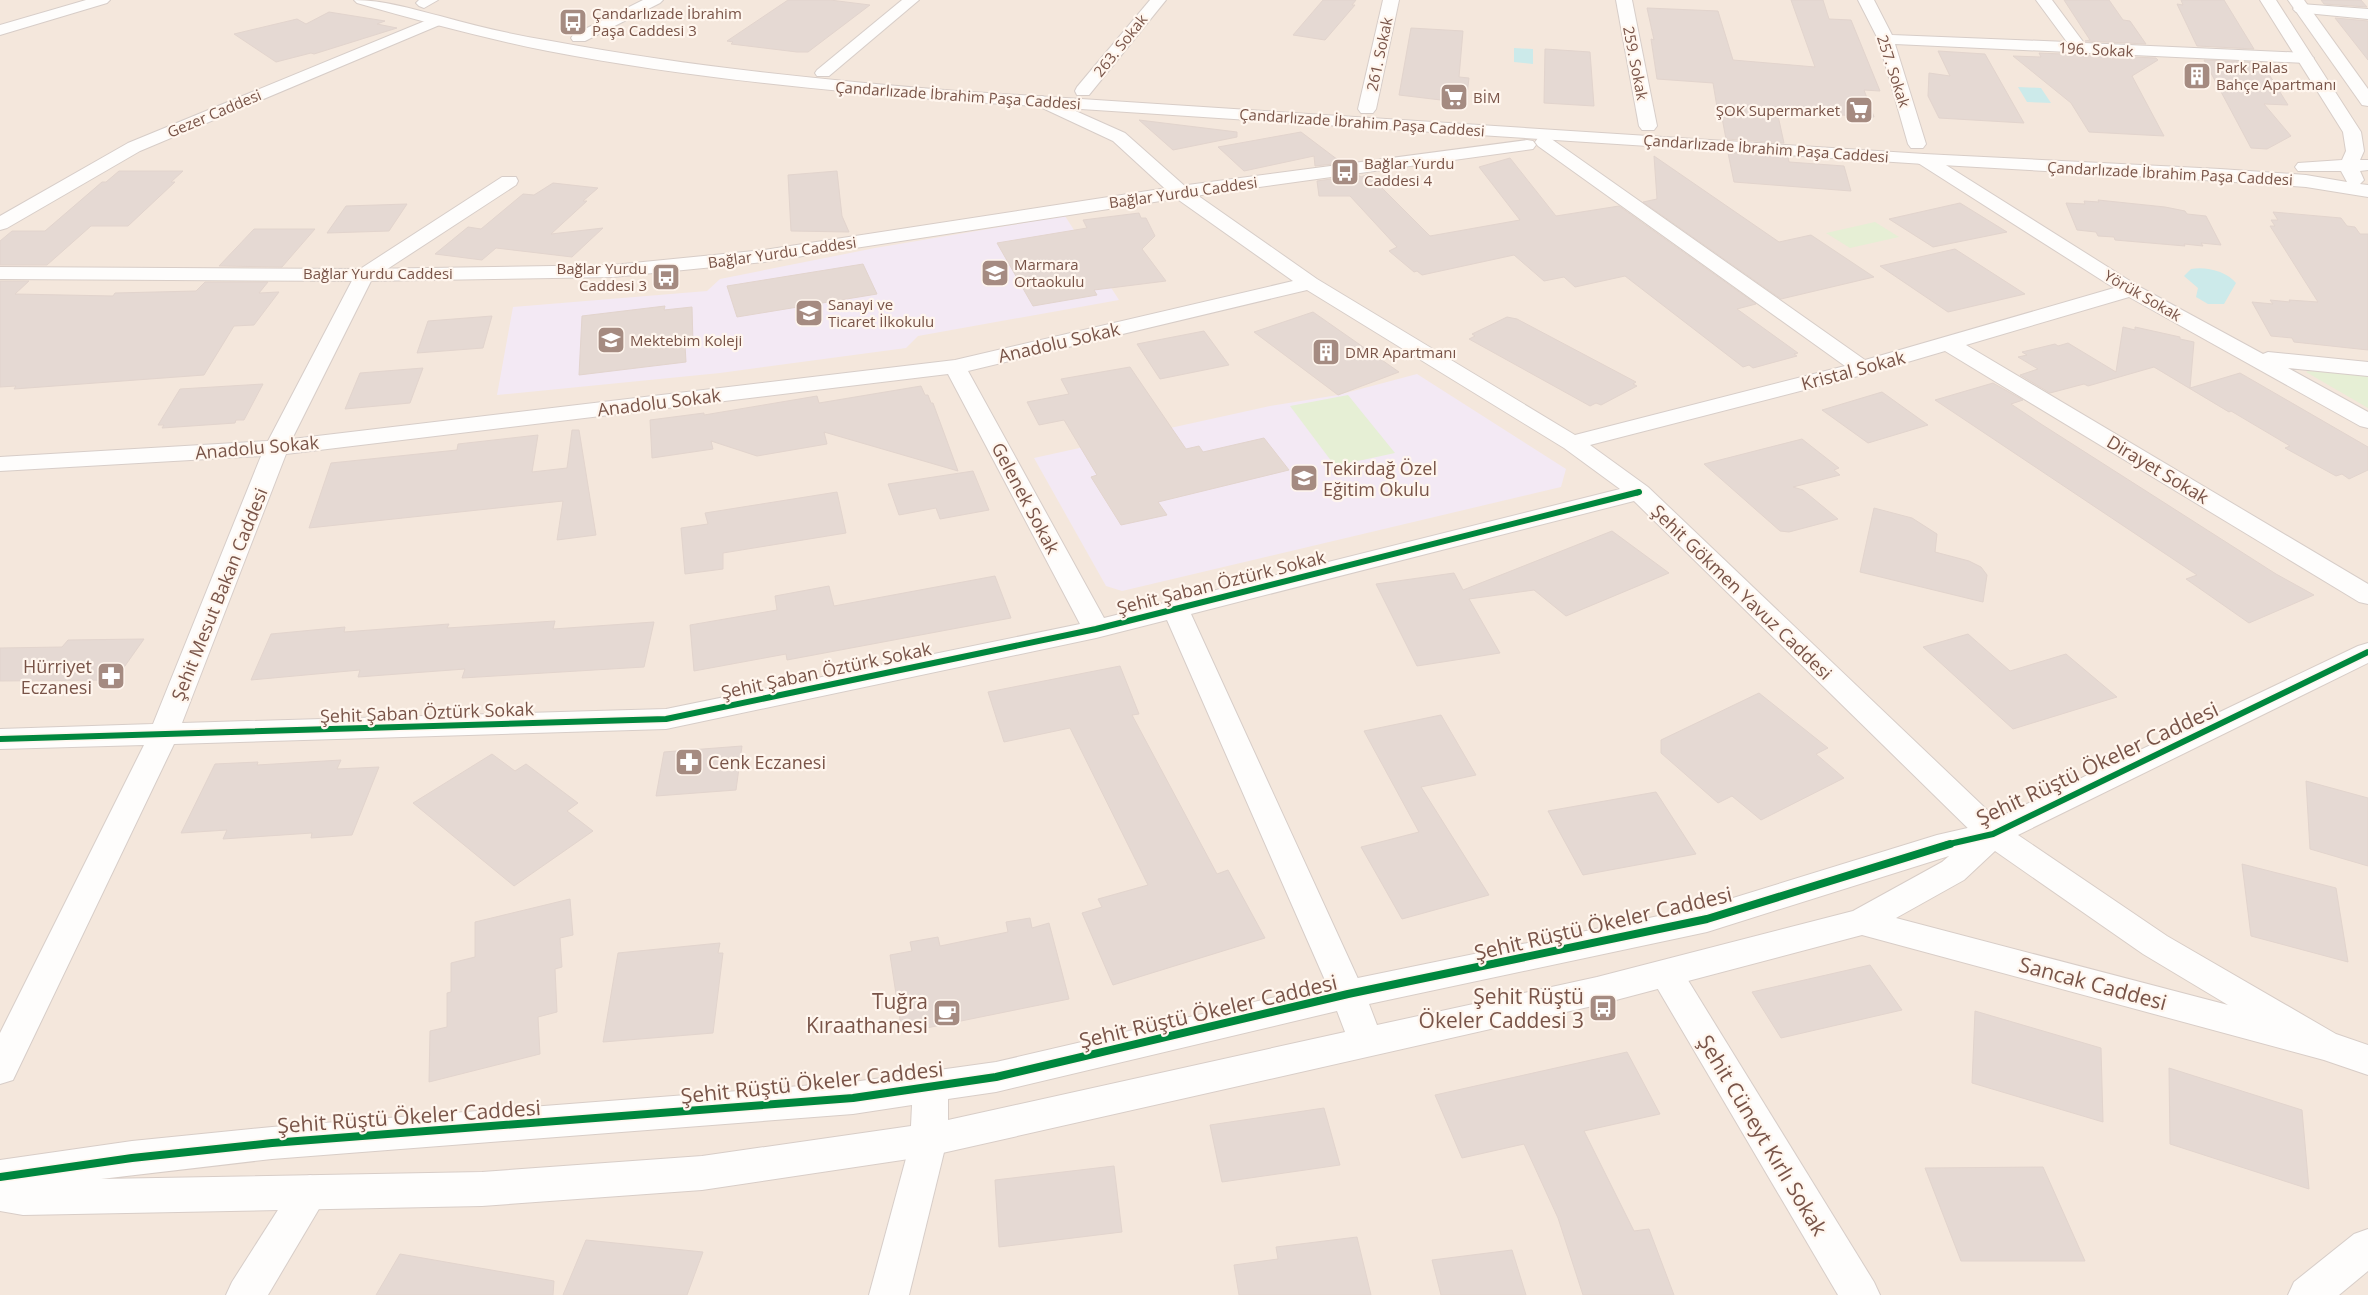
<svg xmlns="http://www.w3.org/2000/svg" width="2368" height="1295" font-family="'Open Sans',sans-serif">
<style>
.residential{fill:#f4e7dc}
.education{fill:#f3e9f4}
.green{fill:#e6efd5}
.water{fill:#cceaea}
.building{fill:#e5d9d3;stroke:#e2d4cd}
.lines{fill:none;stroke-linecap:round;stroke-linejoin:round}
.street-casing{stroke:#d7cdc8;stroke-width:2}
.secondary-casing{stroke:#d8cdc7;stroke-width:2}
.street{fill:#fefdfc;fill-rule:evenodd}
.secondary{fill:#fefdfc;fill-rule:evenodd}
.cycleway-far2-casing{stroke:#fff6ee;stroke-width:8}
.cycleway-far1-casing{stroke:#fff6ee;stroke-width:9}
.cycleway-casing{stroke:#fff6ee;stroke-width:11}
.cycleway-far2{stroke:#00873e;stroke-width:5}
.cycleway-far1{stroke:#00873e;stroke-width:6}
.cycleway{stroke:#00873e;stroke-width:8}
.labels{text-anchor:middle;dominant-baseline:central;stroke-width:4.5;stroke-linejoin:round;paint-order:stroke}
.far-poi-label{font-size:15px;fill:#795448;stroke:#fff6ee;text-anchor:start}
.far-street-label{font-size:15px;fill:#795448;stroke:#fff6ee}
.street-label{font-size:18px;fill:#795448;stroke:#fff6ee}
.poi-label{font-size:18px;fill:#795448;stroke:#fff6ee;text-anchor:start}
.near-street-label{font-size:21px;fill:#795448;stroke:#fff6ee}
.near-poi-label{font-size:21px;fill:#795448;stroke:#fff6ee;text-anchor:end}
</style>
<rect width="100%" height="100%" fill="#f8f2ec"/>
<rect class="residential" x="0" y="0" width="2368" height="1295"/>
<g class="education">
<polygon points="1065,216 1119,300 918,336 906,348 720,373 497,395 513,307 707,291 720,279 875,248"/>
<polygon points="1417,374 1566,469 1561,487 1122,591 1106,586 1034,458 1270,406 1338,395"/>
</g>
<g class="green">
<polygon points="1875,222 1899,237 1850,248 1826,233"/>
<polygon points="2308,371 2368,375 2368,408 2306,372"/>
<polygon points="1348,395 1395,453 1335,466 1290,406"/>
</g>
<g class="water">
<polygon points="1514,48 1533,49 1533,64 1514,62"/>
<polygon points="2018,87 2041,88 2051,103 2027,102"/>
<path d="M2191,269c14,-3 36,2 45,14l-12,21h-16l-12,-7 2,-9 -14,-12z"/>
</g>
<g class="building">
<polygon points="788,0 830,0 870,5 808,52 797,52 731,44 733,42 727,41"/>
<polygon points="1323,0 1356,0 1352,5 1355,5 1325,40 1293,35"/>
<polygon points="1791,0 1823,0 1829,19 1851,20 1880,91 1864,90 1874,117 1777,111 1784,143 1726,139 1720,107 1717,107 1713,83 1657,79 1651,39 1654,40 1647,8 1718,11 1733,60 1815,67"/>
<polygon points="2064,0 2109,0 2123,20 2130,21 2146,44 2085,41 2090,40"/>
<polygon points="2181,0 2224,0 2254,49 2197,46 2177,4 2183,5"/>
<polygon points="2321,0 2361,0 2367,7 2324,4"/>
<polygon points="329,12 385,21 377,24 397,28 314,54 311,53 276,62 234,34 297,19 306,24"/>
<polygon points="2335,18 2368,21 2368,60"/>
<polygon points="1411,28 1463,31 1459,77 1469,78 1466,103 1399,95"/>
<polygon points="1545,49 1590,52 1594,106 1544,103"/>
<polygon points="1938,51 1985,54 2024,123 1939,118 1928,96 1929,73 1950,76"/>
<polygon points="2039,53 2156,58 2158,60 2132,76 2164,136 2089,132 2071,103 2013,56 2041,57"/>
<polygon points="2204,60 2262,63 2288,105 2264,104 2291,136 2267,149 2251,148"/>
<polygon points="1139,120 1237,132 1237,137 1173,150"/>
<polygon points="1301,132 1342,163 1315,166 1314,156 1244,171 1218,147"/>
<polygon points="1728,153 1788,157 1789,162 1844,166 1851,191 1734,182"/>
<polygon points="1654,156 1779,242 1811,235 1874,277 1781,299 1643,202 1657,199"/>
<polygon points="1510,158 1556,216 1619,206 1756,304 1737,309 1798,353 1794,354 1797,356 1753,368 1749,365 1743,367 1625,276 1575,287 1564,277 1544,281 1514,255 1422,275 1417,271 1414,272 1389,251 1397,247 1350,196 1319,196 1317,181 1358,175 1361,177 1368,174 1430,236 1520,220 1479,167"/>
<polygon points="119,171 183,171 171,182 175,182 128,226 91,226 47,265 0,265 0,241 12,231 45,231 102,182 106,182"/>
<polygon points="837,171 842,216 849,232 791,231 788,175"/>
<polygon points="553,183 598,188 583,201 587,201 551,234 603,228 572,257 496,248 482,260 435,254 468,227 481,229 523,194 534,195"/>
<polygon points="2098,200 2165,207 2185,211 2187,214 2206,216 2221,245 2201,243 2203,246 2184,244 2185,246 2115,240 2114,237 2098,236 2096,232 2077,230 2066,203 2085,204 2084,201 2099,202"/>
<polygon points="1960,203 2007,232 1933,247 1889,219"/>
<polygon points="407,204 389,231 327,233 346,206"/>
<polygon points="2273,212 2341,218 2347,226 2355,227 2360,234 2368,234 2368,350 2294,342 2292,338 2271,336 2252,302 2273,304 2270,300 2290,302 2289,300 2318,302 2270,226 2275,226 2271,220 2278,220"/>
<polygon points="1139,213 1141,218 1146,218 1155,236 1142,249 1166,281 1094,290 1097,295 1033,306 997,243 1087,228 1083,220"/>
<polygon points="254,229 315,229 282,267 219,266"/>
<polygon points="1955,249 2025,294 1948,312 1880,266"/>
<polygon points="863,264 877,294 737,317 727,286"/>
<polygon points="0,281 29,281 15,294 113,296 115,293 196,291 205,282 268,282 259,293 279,292 254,325 234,326 204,375 14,389 16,386 0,387"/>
<polygon points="665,306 664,310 692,307 693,344 685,345 686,362 579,375 582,316"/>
<polygon points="1313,312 1399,372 1338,395 1254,332"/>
<polygon points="492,316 483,348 417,353 428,321"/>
<polygon points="1507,317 1517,319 1636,382 1633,384 1637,386 1601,405 1596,403 1590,406 1469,339 1475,336 1472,334"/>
<polygon points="2123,327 2135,330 2135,327 2180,337 2180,339 2194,342 2190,388 2240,373 2368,447 2368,470 2349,479 2342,474 2336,476 2285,448 2290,446 2231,411 2229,412 2154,367 2088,386 2084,384 2050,393 2020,375 2038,369 2018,357 2027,355 2022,352 2055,344 2058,346 2068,343 2116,372"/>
<polygon points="1204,331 1229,365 1160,379 1137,344"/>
<polygon points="1130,367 1186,449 1199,446 1203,452 1264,438 1289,470 1158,502 1167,515 1121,525 1091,477 1097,475 1064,420 1039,425 1027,402 1069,394 1061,379"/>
<polygon points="423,368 410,403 345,409 360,373"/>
<polygon points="1993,383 2023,400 2011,404 2041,424 2276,574 2314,595 2249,623 2186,579 2197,575 1935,400"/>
<polygon points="263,384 244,420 236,420 235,423 162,428 164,425 158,425 180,389"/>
<polygon points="921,386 925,395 928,395 931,403 933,403 958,471 824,432 827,444 757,456 711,441 713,449 652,458 650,420 704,413 704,415 817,396 819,403"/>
<polygon points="1882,392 1928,425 1868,443 1822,410"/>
<polygon points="572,430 579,430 596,535 557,540 563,501 309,528 331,463 457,450 458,444 538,435 532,472 567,468"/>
<polygon points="1802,439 1839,468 1834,470 1840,475 1793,487 1803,490 1838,519 1789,532 1780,531 1704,464"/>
<polygon points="973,471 989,510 940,519 936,508 899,515 888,484"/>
<polygon points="837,492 846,533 723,553 723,569 685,574 681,528 708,524 705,513"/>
<polygon points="1874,508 1912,518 1937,534 1935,552 1969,561 1981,567 1987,575 1983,602 1860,572"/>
<polygon points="1612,531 1669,573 1566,616 1534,590 1469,599 1500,653 1417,666 1376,584 1454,573 1463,590"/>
<polygon points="995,576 1011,618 787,660 786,654 694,671 690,625 777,610 775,596 829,586 834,606"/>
<polygon points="555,621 553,629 654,622 644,667 462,678 465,669 358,677 360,670 251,680 271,634 345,627 344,632 449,624 447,628"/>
<polygon points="1968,634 2010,671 2066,654 2117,697 2013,729 1923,647"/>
<polygon points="144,639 115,680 0,681 0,648 62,647 68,640"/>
<polygon points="1120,666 1139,714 1132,715 1217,874 1228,870 1265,938 1113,985 1082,913 1102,907 1098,899 1148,885 1070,728 1004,742 988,692"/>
<polygon points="1759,693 1828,748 1816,754 1844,778 1761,820 1732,796 1718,803 1661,753 1661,740"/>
<polygon points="1441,715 1476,775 1421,787 1489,895 1402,919 1361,847 1419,832 1364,731"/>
<polygon points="742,746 736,790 656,796 664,752"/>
<polygon points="492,754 515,771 526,764 578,803 567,811 593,831 514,886 413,803"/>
<polygon points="341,760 337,769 379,767 352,835 311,838 312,833 223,839 227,830 181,833 215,764 258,762 257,765"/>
<polygon points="2306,781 2368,798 2368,866 2310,849"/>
<polygon points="1656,792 1696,854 1583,875 1548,811"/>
<polygon points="2242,864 2336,888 2348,962 2251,936"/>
<polygon points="570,899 573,935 560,938 562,967 555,969 557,1012 538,1017 540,1054 429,1082 430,1031 447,1027 447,993 451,992 451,963 475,957 475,922"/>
<polygon points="1030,918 1032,928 1049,923 1069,999 902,1033 890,955 912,951 910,942 938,937 940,946 1008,932 1006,922"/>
<polygon points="720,943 718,953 723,953 713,1033 603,1042 618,953"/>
<polygon points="1870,965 1902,1010 1781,1038 1752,992"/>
<polygon points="1975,1011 2101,1048 2103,1122 1972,1083"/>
<polygon points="1627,1052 1660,1114 1584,1131 1634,1231 1649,1229 1674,1295 1583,1295 1558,1218 1524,1144 1462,1158 1435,1095"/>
<polygon points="2169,1068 2302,1110 2309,1189 2170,1144"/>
<polygon points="1324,1108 1340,1165 1222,1182 1210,1125"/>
<polygon points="1114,1166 1122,1232 999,1247 995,1180"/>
<polygon points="2043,1167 2085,1261 1961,1261 1925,1168"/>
<polygon points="1357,1237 1371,1295 1239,1295 1234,1265 1278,1259 1276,1247"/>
<polygon points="586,1240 703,1252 687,1295 563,1295"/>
<polygon points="1512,1250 1526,1295 1441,1295 1432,1260"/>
<polygon points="400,1254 554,1281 553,1295 376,1295"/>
</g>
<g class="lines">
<defs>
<g id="street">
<polygon points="86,0 110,0 107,3 0,35 0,25"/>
<polygon points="419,0 438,0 424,8 419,6 416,3"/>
<polygon points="643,0 663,0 660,3 585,41 573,41 571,38 573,35"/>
<polygon points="902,0 919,0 829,76 817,76 815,73 817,70"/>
<polygon points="1150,0 1166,0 1089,95 1077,95 1075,91 1077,87"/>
<polygon points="1383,0 1399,0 1376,109 1373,113 1361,113 1358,109"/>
<polygon points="1616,0 1632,0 1657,126 1654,130 1642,130 1639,126"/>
<polygon points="1858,0 1874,0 1892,35 2067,42 2036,0 2052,0 2084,43 2306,53 2314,58 2306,63 1895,44 1926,144 1923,148 1911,148 1908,144 1878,39"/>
<polygon points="2301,4 2368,9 2368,19 2296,12 2293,9 2296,6"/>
<polygon points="437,16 442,18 445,21 442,24 140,151 7,228 0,230 0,216 128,143"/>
<path d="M1042,96l83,37 62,55 130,91 258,156 270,-69 -307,-220 -3,-4 3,-4h12l315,222 249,-72 -196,-125 -3,-4 3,-4h12l208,131 125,68 5,-2 100,10v14l-80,-8 80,44v16l-8,-2 -231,-129 -163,48 402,239v20l-9,-2 -414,-251 -75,22 -280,72 58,42 356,339 5,8 -5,8 -11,4 -11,-4 -348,-341 -443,113 174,380 -5,10 -12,4 -12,-4 -5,-10 -164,-374 -71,18 -430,91 -492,15 -161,336 -13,4v-51l144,-288 -144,4v-20l153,-5 108,-268 -261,15v-14l268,-16 89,-170 145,-94h14l2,4 -2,4 -144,94 -80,160 663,-79 338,-79 -120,-85 -60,-55 -77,-36 -2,-4 2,-4zM1307,290l257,158 56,41 -516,129 -136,-247zM948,374l132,250 -414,85 -484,14 104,-269z"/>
<polygon points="1666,960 1678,964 1874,1282 1880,1295 1838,1295 1649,974 1654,964"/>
<polygon points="929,1124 942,1128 947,1140 909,1295 869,1295 911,1140 916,1128"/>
<polygon points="310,1175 323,1180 329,1192 268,1295 226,1295 232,1282 297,1180"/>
<polygon points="2368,1229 2368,1271 2339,1295 2288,1295 2294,1282 2354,1234"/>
</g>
<g id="secondary">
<path d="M354,0c30,0 57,9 86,16 36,10 73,19 111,25 134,25 270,39 406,50l967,63 296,15 86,6 41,7 -6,-11h-43l-3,-4 3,-4 44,-3 4,-9 -3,-19 -83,-132h16l85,132 3,19 -4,9h8v10l-8,1 4,9 -4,4 8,1v12l-62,-10 -86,-6 -296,-17 -967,-63c-137,-11 -274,-24 -409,-50 -65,-13 -128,-30 -191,-48z"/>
<polygon points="2288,0 2304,0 2368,89 2368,106 2362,105"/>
<polygon points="1527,140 1533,141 1536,145 1533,149 1180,198 764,262 613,277 364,281 0,279 0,267 364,269 613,265 764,250 1180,186"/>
<path d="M2368,643v20l-350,172 149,101 169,98 32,11v30l-44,-15 -462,-125 -265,70 -668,151 -227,34 -220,16 -459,9 -23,-4v-51l132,-19 140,-14 581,-45 143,-20 352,-82 359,-74 230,-71 48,-11 373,-178zM1995,851l148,103 85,51 -332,-87 68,-38zM1949,856l-7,6 -89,49 -256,66 -220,48 -8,-21 338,-72zM1337,1011l8,21 -397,88v-21l48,-7zM912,1105l-1,21 -209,30 -220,16 -381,7 171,-20 581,-45z"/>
</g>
</defs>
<use href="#street" class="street-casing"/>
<use href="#secondary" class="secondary-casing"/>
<use href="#street" class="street"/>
<use href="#secondary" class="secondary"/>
<defs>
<polyline id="cycleway-far2" points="1637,493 1639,492"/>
<g id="cycleway-far1">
<polyline points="0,739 666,719 1096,629 1639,492"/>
<polyline points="1945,845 1993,834 2368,652"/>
</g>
<polyline id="cycleway" points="0,1177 132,1158 272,1143 853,1098 996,1077 1348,994 1707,919 1950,844"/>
</defs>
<use href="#cycleway-far2" class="cycleway-far2-casing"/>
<use href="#cycleway-far1" class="cycleway-far1-casing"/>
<use href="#cycleway" class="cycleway-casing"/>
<use href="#cycleway-far2" class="cycleway-far2"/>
<use href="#cycleway-far1" class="cycleway-far1"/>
<use href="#cycleway" class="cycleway"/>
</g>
<defs>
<symbol id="bus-square" viewBox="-11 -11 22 22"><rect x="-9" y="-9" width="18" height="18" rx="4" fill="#a58b81" stroke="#fff6ee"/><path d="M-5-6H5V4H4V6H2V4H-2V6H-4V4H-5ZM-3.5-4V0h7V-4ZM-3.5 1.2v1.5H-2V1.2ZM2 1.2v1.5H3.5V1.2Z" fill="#fff"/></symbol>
<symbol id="building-square" viewBox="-11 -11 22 22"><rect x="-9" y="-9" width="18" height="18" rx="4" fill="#a58b81" stroke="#fff6ee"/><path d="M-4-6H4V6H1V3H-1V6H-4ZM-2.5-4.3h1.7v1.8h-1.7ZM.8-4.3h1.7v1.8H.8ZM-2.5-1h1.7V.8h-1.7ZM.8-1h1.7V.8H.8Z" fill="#fff"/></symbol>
<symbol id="supermarket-square" viewBox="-11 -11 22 22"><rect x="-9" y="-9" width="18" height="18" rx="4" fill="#a58b81" stroke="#fff6ee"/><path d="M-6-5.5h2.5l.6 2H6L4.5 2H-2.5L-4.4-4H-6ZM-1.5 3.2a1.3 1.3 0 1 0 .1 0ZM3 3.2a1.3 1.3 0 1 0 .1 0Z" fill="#fff"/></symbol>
<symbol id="school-square" viewBox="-11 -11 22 22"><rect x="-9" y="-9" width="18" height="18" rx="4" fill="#a58b81" stroke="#fff6ee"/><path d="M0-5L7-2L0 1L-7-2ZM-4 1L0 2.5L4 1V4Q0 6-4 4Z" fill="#fff"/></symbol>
<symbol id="pharmacy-square" viewBox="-11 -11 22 22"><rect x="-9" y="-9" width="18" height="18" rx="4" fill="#a58b81" stroke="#fff6ee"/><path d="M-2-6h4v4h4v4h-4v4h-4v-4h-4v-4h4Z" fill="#fff"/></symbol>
<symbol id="cafe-square" viewBox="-11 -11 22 22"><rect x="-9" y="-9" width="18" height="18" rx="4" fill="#a58b81" stroke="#fff6ee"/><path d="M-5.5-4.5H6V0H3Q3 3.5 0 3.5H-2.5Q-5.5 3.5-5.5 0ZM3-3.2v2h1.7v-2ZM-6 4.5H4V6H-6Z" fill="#fff"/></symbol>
</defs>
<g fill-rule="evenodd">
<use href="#bus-square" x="557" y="6" width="32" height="32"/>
<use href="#building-square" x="2181" y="60" width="32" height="32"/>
<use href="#supermarket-square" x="1438" y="81" width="32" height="32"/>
<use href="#supermarket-square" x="1843" y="94" width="32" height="32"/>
<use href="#bus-square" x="1329" y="156" width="32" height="32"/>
<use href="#school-square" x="979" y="257" width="32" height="32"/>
<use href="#bus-square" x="650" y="261" width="32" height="32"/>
<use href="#school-square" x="793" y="297" width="32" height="32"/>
<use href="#school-square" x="595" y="324" width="32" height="32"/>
<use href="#building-square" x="1310" y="336" width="32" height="32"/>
<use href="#school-square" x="1288" y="462" width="32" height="32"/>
<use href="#pharmacy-square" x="95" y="660" width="32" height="32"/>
<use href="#pharmacy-square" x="673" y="746" width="32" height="32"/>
<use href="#bus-square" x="1587" y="992" width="32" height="32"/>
<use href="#cafe-square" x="931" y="997" width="32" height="32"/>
</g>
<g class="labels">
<g class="far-poi-label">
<text x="592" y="13">Çandarlızade İbrahim<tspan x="592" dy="17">Paşa Caddesi 3</tspan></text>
<text x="2216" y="67">Park Palas<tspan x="2216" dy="17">Bahçe Apartmanı</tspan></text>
<text x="1473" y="97">BİM</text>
<text x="1840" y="110" text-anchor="end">ŞOK Supermarket</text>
<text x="1364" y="163">Bağlar Yurdu<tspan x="1364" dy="17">Caddesi 4</tspan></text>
<text x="1014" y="264">Marmara<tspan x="1014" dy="17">Ortaokulu</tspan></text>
<text x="647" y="268" text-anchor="end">Bağlar Yurdu<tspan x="647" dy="17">Caddesi 3</tspan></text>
<text x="828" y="304">Sanayi ve<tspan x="828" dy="17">Ticaret İlkokulu</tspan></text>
<text x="630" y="340">Mektebim Koleji</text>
<text x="1345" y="352">DMR Apartmanı</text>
</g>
<g class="far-street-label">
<text transform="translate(1120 45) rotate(-51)">263. Sokak</text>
<text transform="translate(2096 49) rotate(3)">196. Sokak</text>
<text transform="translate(1379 54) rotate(-78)">261. Sokak</text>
<text transform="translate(1636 63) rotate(79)">259. Sokak</text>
<text transform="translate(1894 71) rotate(72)">257. Sokak</text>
<text transform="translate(958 95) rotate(4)">Çandarlızade İbrahim Paşa Caddesi</text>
<text transform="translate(214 113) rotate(-23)">Gezer Caddesi</text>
<text transform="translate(1362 122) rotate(4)">Çandarlızade İbrahim Paşa Caddesi</text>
<text transform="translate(1766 148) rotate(4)">Çandarlızade İbrahim Paşa Caddesi</text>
<text transform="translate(2170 173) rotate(3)">Çandarlızade İbrahim Paşa Caddesi</text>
<text transform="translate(1183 192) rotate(-8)">Bağlar Yurdu Caddesi</text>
<text transform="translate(782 252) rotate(-8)">Bağlar Yurdu Caddesi</text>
<text x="378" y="273">Bağlar Yurdu Caddesi</text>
<text transform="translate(2143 295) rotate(30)">Yörük Sokak</text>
</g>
<g class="street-label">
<text transform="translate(1059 342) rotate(-13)">Anadolu Sokak</text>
<text transform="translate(1853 370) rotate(-15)">Kristal Sokak</text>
<text transform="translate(659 402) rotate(-7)">Anadolu Sokak</text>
<text transform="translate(257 447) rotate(-5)">Anadolu Sokak</text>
<text transform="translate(2158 469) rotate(31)">Dirayet Sokak</text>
<text transform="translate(1026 498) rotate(62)">Gelenek Sokak</text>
<text transform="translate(1221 582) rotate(-14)">Şehit Şaban Öztürk Sokak</text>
<text transform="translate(1742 592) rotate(44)">Şehit Gökmen Yavuz Caddesi</text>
<text transform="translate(219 594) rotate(-68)">Şehit Mesut Bakan Caddesi</text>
<text transform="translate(826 670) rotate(-12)">Şehit Şaban Öztürk Sokak</text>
<text transform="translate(427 712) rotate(-2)">Şehit Şaban Öztürk Sokak</text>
</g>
<g class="poi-label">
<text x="1323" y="468">Tekirdağ Özel<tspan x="1323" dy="21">Eğitim Okulu</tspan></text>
<text x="92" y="666" text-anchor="end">Hürriyet<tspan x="92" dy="21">Eczanesi</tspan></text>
<text x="708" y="762">Cenk Eczanesi</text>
</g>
<g class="near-street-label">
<text transform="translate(2097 763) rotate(-25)">Şehit Rüştü Ökeler Caddesi</text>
<text transform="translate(1603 923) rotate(-13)">Şehit Rüştü Ökeler Caddesi</text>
<text transform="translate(2093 983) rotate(15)">Sancak Caddesi</text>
<text transform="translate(1208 1011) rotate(-13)">Şehit Rüştü Ökeler Caddesi</text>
<text transform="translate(812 1082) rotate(-6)">Şehit Rüştü Ökeler Caddesi</text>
<text transform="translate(409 1116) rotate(-4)">Şehit Rüştü Ökeler Caddesi</text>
<text transform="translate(1763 1135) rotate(59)">Şehit Cüneyt Kırlı Sokak</text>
</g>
<g class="near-poi-label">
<text x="1584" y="996">Şehit Rüştü<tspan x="1584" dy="24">Ökeler Caddesi 3</tspan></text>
<text x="928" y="1001">Tuğra<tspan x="928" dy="24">Kıraathanesi</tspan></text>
</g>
</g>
</svg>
